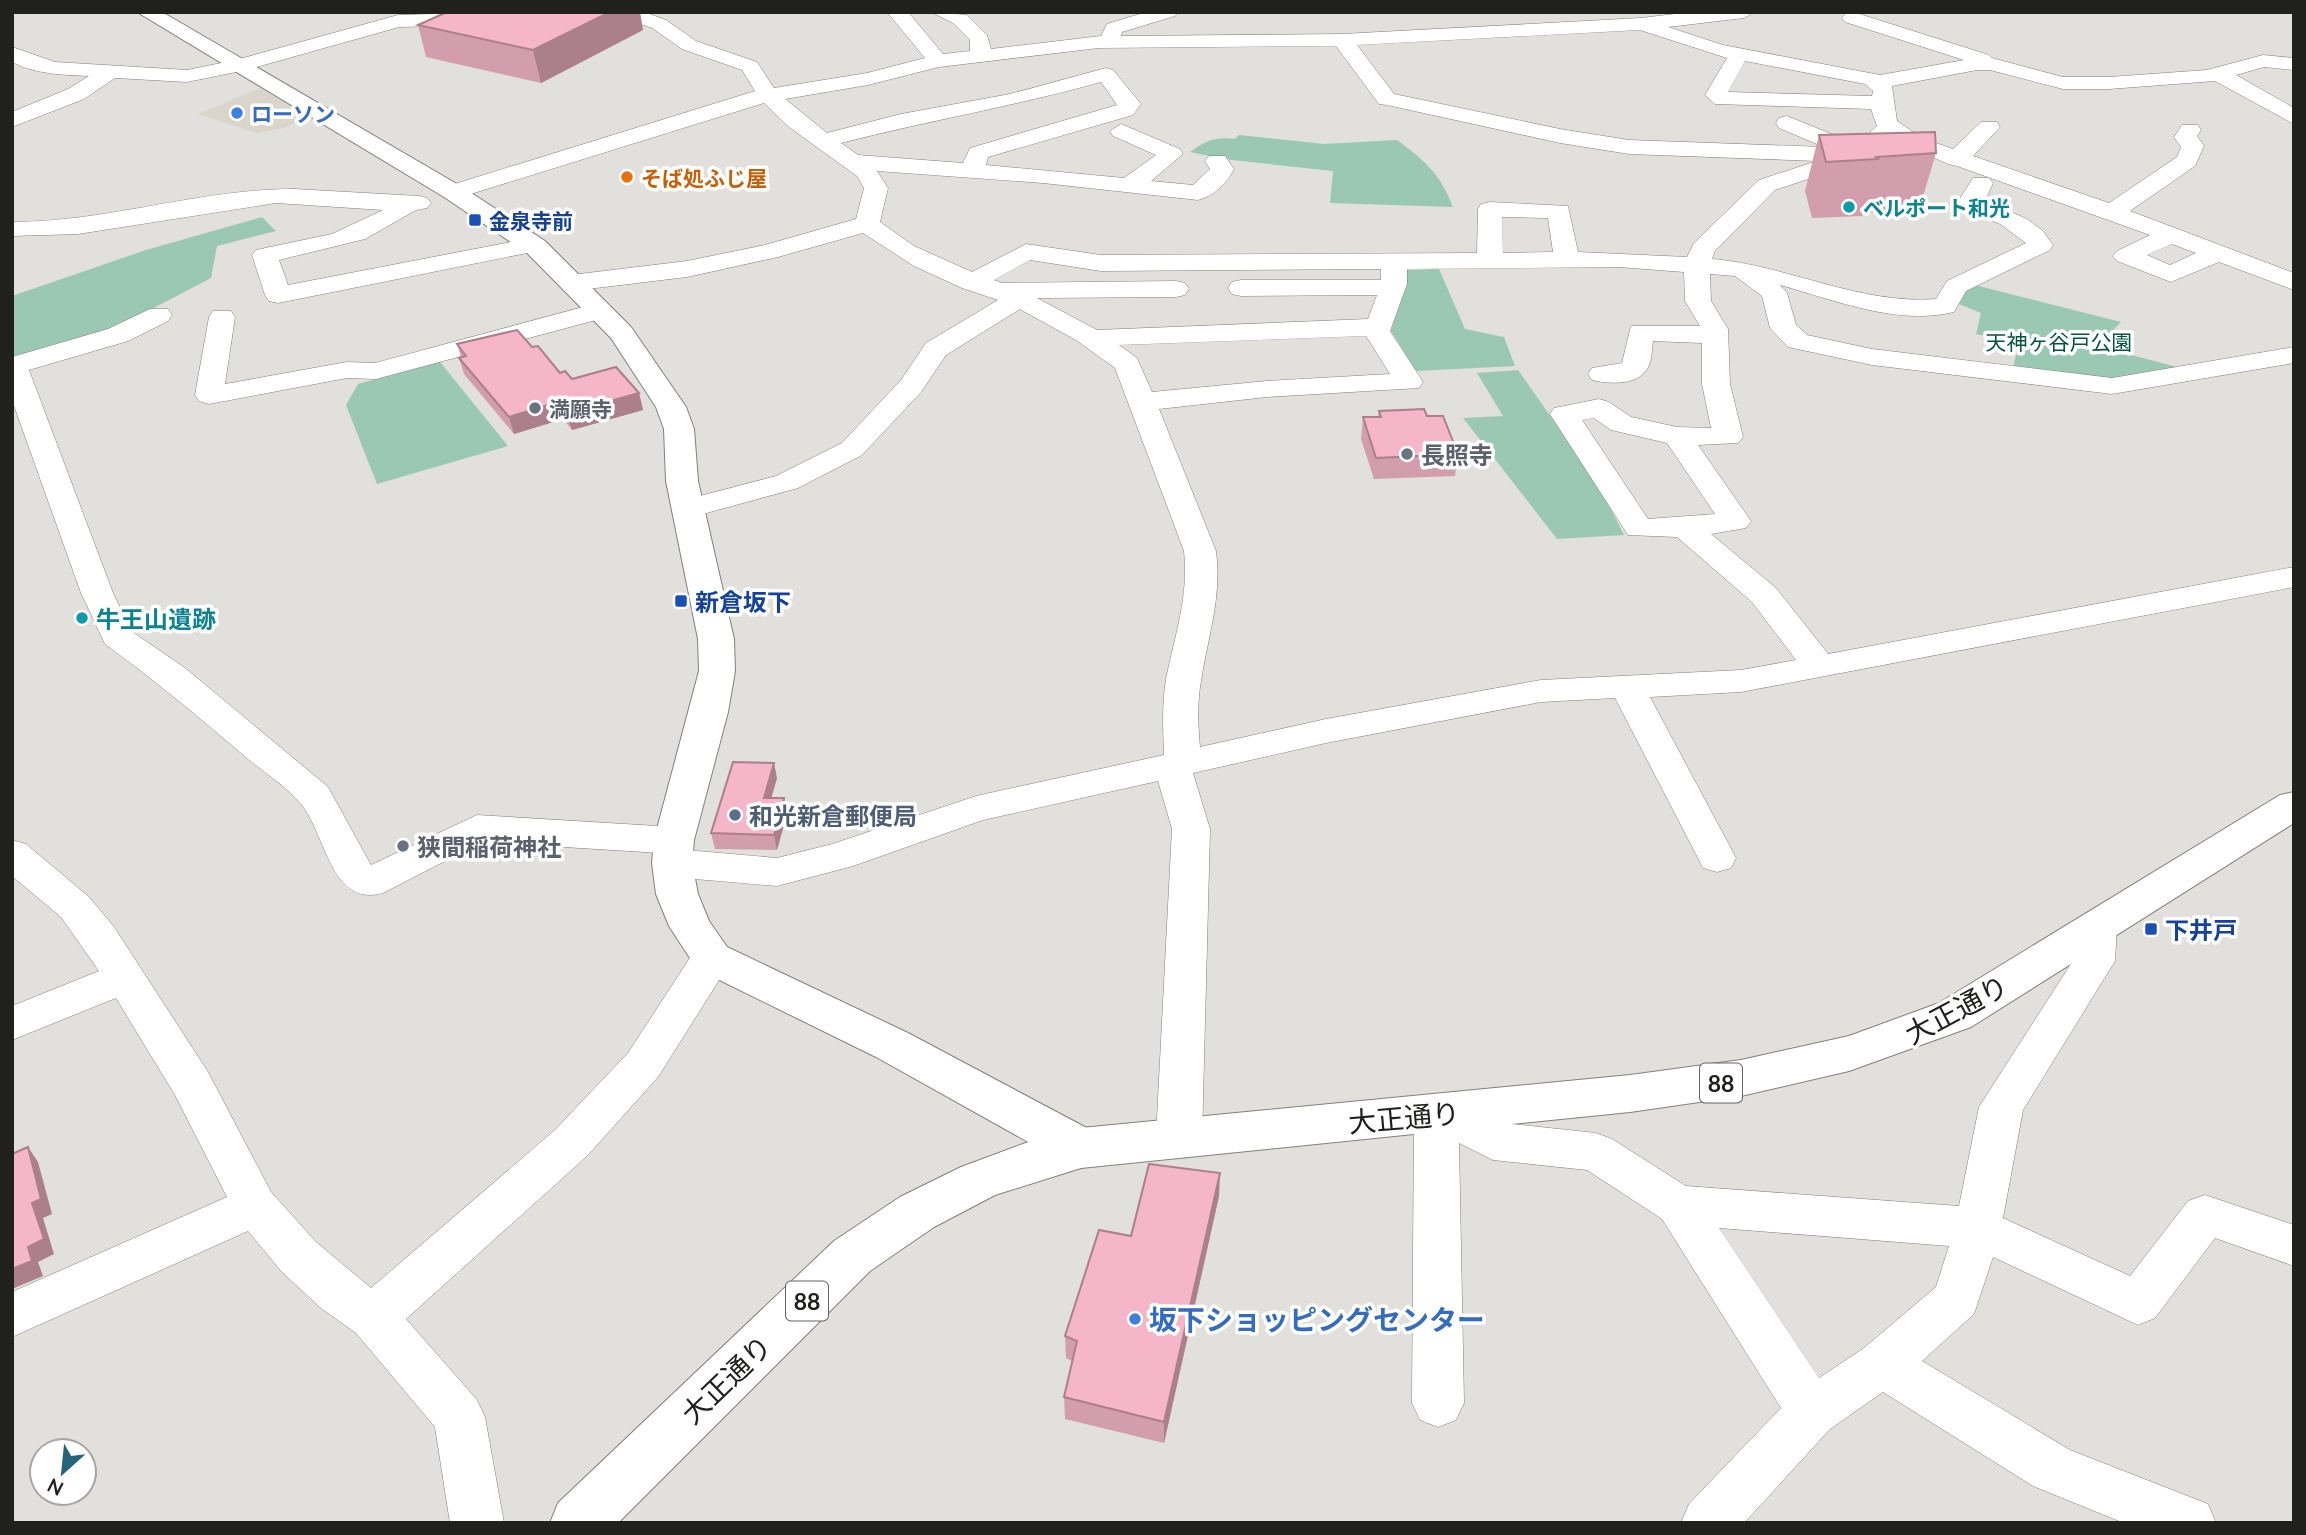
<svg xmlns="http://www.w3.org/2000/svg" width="2306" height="1535" font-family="Lato,'Noto Sans JP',sans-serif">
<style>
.built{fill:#dad5ca}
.green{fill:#9ac8b2}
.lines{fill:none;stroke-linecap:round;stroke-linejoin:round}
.street-casing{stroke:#82807d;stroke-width:1}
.secondary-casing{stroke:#82807d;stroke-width:2}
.primary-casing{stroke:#82807d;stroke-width:2}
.street{fill:#fff;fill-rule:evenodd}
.secondary{fill:#fff;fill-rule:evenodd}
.primary{fill:#fff;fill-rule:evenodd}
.wall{fill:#d29dac}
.shaded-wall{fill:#ab7f8c}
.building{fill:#f4b6c8;stroke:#ab7f8c;stroke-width:2}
.shop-dot{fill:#3f7fe0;stroke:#fff;stroke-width:2.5}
.food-dot{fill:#e8710a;stroke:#fff;stroke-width:2.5}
.culture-dot{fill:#0f9aa8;stroke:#fff;stroke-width:2.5}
.transit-dot{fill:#1a4fb4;stroke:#fff;stroke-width:2.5}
.worship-dot{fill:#6b7280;stroke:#fff;stroke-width:2.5}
.service-dot{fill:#5c6f8a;stroke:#fff;stroke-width:2.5}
.labels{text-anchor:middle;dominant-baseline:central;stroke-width:7;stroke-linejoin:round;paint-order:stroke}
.far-shop-label{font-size:21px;font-weight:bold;fill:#366cbe;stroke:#fff;text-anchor:start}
.far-food-label{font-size:21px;font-weight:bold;fill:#c56008;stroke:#fff;text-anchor:start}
.far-culture-label{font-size:21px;font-weight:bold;fill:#0d838f;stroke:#fff;text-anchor:start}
.far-transit-label{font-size:21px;font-weight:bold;fill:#164399;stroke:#fff;text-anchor:start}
.far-park-label{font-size:21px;fill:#04553b;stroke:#fff}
.far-worship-label{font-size:21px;font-weight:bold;fill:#5b616d;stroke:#fff;text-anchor:start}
.shield{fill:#fff;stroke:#636362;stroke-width:2}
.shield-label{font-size:23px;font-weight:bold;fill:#20201e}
.worship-label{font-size:24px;font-weight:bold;fill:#5b616d;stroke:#fff;text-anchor:start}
.transit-label{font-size:24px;font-weight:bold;fill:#164399;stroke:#fff;text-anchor:start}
.culture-label{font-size:24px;font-weight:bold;fill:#0d838f;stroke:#fff;text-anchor:start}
.service-label{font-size:24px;font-weight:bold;fill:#4e5e75;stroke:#fff;text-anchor:start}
.near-street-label{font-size:28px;fill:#20201e;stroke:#fff}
.near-shop-label{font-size:28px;font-weight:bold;fill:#366cbe;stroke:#fff;text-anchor:start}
</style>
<rect width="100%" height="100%" fill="#e1e0dc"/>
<polygon class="built" points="260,88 307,117 284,128 256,133 198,114"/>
<g class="green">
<path d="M1239,135l85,9 73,-4c28,21 43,33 56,67l-123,-4 3,-32 -110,-12 -33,-7c14,-11 27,-16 45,-13z"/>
<polygon points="262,217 276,231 217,246 211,278 106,333 12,358 12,296 146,250"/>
<polygon points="1439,269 1465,329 1504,337 1515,366 1416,371 1391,331 1406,270"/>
<polygon points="1975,285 2121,322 2097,346 2181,368 2111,382 2012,371 2019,343 1976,334 1981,313 1959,304 1968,288"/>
<polygon points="440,362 508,446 377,484 346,405 358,384"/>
<polygon points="1518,370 1598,484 1624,535 1557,539 1463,418 1503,416 1477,373"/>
</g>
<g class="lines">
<defs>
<g id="street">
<path d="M511,12l-3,4 -28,9 -81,2 -153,43 -59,12 -72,-4 -31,21 -72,28v-15l56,-23 21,-13c-26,-1 -54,-2 -77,-14v-15l43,15 132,8 49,-10 162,-45z"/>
<path d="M614,12h30l22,8 30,21 61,21 17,26 93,-15 58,-15 -38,-46h21l35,42 27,-3v-11l-17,-17 -22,-11 36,3 20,20 4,14 110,-13 6,-12 39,-12h32l-3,4 -53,16 -1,4 221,-2 299,-16 50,-6h63l-10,6 -76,9 55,18 157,30 84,-15 -119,-38 -3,-4 3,-4 8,-2 136,43 3,3 71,19h46l98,-7 56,-15 31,3v12l-30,-3 -28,8 58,33v16l-79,-43 -106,8h-46l-73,-19h-13l-85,16 5,35 25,17 31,11 28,-27h16l3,5 -27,29 136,47 68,-46 4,-10 -7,-10 8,-12h16l3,5 -4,6 7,10 -9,20 -65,45 164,62v17l-75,-28 -48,20 -54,-21 -4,-5 4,-5 33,-16 -193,-69 -9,-2 -58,-26 -22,21 -93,31 -60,61 -3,8c74,6 148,46 224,40l11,-18 79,-38 -26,-19 -39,-16 -4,-5 16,-25h16l4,5 -8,18 42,18 16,12 10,14 -3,5 -84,41 -12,21c-56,14 -120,-12 -174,-27l7,8 9,32 11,10 65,14 240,29 182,-31v16l-182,31 -240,-29 -84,-18 -18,-19 -8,-32 -27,-20 -25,-2 1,27 17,28 2,55 13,53 -5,6 -40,2 53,76 -5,7 -35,6 65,54 52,66 466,-87v20l-553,105 -91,5 86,161 -5,10 -14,4 -14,-4 -5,-10 -83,-160 -74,4 -215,41 -133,30 17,56 -8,309 -7,13 -16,6 -16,-6 -7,-13 16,-309 -14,-48 -175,39 -130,46 -76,20 -105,-9 -14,-4 -5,-10 8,-10 -179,-11 -99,51c-52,15 -57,-59 -82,-89 -14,-17 -36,-31 -53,-45 -47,-40 -93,-79 -143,-115l-24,-51 -69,-193v-43l96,-28 42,-20h18l4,6 -4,6 -40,20 -99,29 84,223 18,38 54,37 143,119 43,78 106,-50 197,12 14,4 5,9 -8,10 92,8 55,-14 144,-48 188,-41c-1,-26 -2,-51 2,-76 9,-44 23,-83 18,-128l-69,-183 -39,-28 -51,-28 -5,-3 -74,46 -25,37 -59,63 -64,33 -110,30 -11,-2 -4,-7 4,-7 99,-26 66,-33 59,-63 25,-37 72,-43 -36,-12 -48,-22 -51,-33 -85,24 -91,20 -116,14 -9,-3 -4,-5 4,-5 9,-3 116,-14 78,-16 91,-26 8,-31 -7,-12 -68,-49 -25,-24 -303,94h-16l-4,-5 4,-5 310,-96 -13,-21 -60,-21 -30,-21 -35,-12zM1640,30l87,28 -22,37 10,9 156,5 6,17 -23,21 -3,-5 -64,-26 -8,2 -3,5 3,5 45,19 -195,-7 -69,-11 -166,-35 -37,-49zM1336,46l43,58 8,1 173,38 69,11 188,7 -58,19 -65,63 -7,14 -109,-5 -10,-46 -78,-4 -9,2 -3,5 -1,44 -376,2 -75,-11 -54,28 -58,-26 -34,-24 8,-34 -11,-17 166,12 155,17c16,-4 29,-17 36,-31l-9,-13h-16l-4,5 5,8 -17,16 -42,-4 32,-27 -3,-5 -59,-25 -11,7 3,5 43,19 -32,23 -138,-13 2,-8 145,-42 8,-11 -28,-34 -7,-2 -96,26 -109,20 -74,19 -42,-34 83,-14 71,-18 160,-19zM1745,61l120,23 8,7 -1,5 -144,-4zM1101,82l16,23 -147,43 -7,15 -105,-8 -17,-12c86,-22 174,-37 260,-61zM1502,217l46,1 5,34 -50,1zM2172,244l24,9 -26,12 -23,-10zM1030,260l71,11 280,-2v11h-140l-9,2 -4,6 4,6 9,2 136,-1 -9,24 -271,11 -60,-32 139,-1 9,-2 4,-6 -4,-6 -9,-2 -174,2 -8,-3zM1619,267l65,5 1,29 15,25h-69l-9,37 -30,5 -4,6 4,6c16,4 45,6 55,-11 5,-7 5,-20 6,-28l49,2v41l9,44 -34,-1 -46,-10 -22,-15 -10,-3 -45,9 -4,6 78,121 49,2 75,65 44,58 -55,10 -200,10 -215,39 -126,28c-2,-22 -3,-44 1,-66 7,-45 21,-84 15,-130l-57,-142 108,-12 152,-9 4,-6 -33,-51 17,-47v-15zM1366,336l24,38 -123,7 -115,11 -15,-34 -18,-13zM1594,418l17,12 56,13 48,71 -67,5 -66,-99z"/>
<path d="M294,189l125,7 8,2 4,5 -4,5 -11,2 -51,29 -86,21 9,25 244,-47 9,2 3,5 -3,5 -9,2 -254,51 -9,-2 -4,-6 -13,-40 4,-5 76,-16 51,-24 -107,-7 -198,31 -66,2v-14c96,0 187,-33 282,-33z"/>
<polygon points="598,303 607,305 611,311 607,317 376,379 347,378 209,404 199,401 195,395 209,317 213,311 231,311 235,317 225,384 347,362 375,363"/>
<polygon points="12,840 26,844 89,897 114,927 208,1072 271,1192 316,1242 371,1288 555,1130 628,1053 697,947 712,943 727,947 733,958 658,1077 587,1156 406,1319 477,1400 485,1417 504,1523 450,1523 435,1427 356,1333 322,1309 282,1272 248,1231 12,1337 12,1292 227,1197 175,1095 116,998 12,1040 12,1006 99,971 61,917 12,876"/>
<path d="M2097,910l14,5 6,10 -2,36 -92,149 -20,108 127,58 58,-75 17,-6 89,30v41l-79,-28 -60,80 -17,7 -145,-68 -19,57 -52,47 148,89 138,54 8,19h-92l-91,-37 -150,-94 -53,37 -86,94h-63l8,-19 92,-96 -119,-189 -75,-49 -94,-10 -34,-17 5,260 -8,17 -18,7 -18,-7 -8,-17 2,-288 6,-13 28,-7 16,5 38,23 94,10 16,6 74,47 273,20 20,-99 95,-148 3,-34 6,-10zM1719,1228l230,18 -13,41 -72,61 -45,30z"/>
</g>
<polygon id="secondary" points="137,12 162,12 462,187 545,241 631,327 686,407 694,429 698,481 734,639 735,671 728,712 694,840 692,863 698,894 709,921 727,947 908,1033 1098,1134 1105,1148 1098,1162 1081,1168 1064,1162 876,1057 697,969 669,926 656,894 652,863 654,840 699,671 698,639 666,481 664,429 656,407 611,338 527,253 444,197"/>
<polygon id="primary" points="2294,792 2294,823 1971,1027 1849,1071 1741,1096 1630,1112 1081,1168 995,1195 934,1227 870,1271 618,1523 550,1523 558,1503 834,1241 900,1197 961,1167 1031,1141 1081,1128 1630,1075 1741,1060 1849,1036 1939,1003 2280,795"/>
</defs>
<use href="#street" class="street-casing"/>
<use href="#secondary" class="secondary-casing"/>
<use href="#primary" class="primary-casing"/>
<use href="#street" class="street"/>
<use href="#secondary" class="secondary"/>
<use href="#primary" class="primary"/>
</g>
<g class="wall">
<polygon points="418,25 643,30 541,83 426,57"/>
<polygon points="1819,135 1936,153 1919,210 1863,213 1862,216 1812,218 1805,191"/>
<polygon points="457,344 532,347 560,373 572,379 639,393 643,410 572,430 563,419 514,434 464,374 459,358 461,357"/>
<polygon points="1379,411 1427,416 1458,454 1455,476 1374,479 1361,439 1363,417 1378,417"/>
<polygon points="777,778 771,798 784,798 787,814 777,850 715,849 711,833"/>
<polygon points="1219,1196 1164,1443 1065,1419 1064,1397 1072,1361 1066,1358 1065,1336 1131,1236"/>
</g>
<g class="shaded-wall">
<polygon points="610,12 640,12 643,30 541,83 533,50"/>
<polygon points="639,393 643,410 572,430 567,413"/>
<polygon points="558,402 563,419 514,434 509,417"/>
<polygon points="774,763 777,778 767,813 764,798"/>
<polygon points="784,798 787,814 777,850 774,835"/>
<polygon points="28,1147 38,1162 52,1214 43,1218 54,1254 38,1262 43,1276 12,1289 12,1269 28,1247 32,1203"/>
<polygon points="1220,1173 1219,1196 1164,1443 1164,1422"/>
</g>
<g class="building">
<polygon points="447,12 610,12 533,50 418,25"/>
<polygon points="1935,132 1936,153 1876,157 1878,159 1826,162 1819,135"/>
<polygon points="517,330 532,347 538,346 560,373 565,371 572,379 616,367 639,393 567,413 558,402 509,417 459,358 466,356 457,344"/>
<polygon points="1424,409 1427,416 1443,416 1458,454 1376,458 1363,417 1381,417 1379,411"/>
<polygon points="733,762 774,763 764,798 784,798 774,835 711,833"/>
<polygon points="28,1147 41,1199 32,1203 44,1239 28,1247 32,1261 12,1269 12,1154"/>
<polygon points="1149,1164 1220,1173 1164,1422 1064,1397 1077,1341 1065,1336 1099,1230 1131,1236"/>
</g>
<g class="shop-dot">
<circle cx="237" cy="113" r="7"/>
<circle cx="1135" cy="1319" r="7"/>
</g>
<circle class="food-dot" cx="627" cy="177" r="7"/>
<g class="culture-dot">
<circle cx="1849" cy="207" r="7"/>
<circle cx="82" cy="618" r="7"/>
</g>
<g class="transit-dot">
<rect x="468" y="213" width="14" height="14" rx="3.5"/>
<rect x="674" y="594" width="14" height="14" rx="3.5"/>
<rect x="2144" y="922" width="14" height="14" rx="3.5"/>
</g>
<g class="worship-dot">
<circle cx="535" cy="408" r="7"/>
<circle cx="1407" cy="454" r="7"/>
<circle cx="403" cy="846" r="7"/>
</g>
<circle class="service-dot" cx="735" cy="815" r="7"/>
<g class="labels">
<g class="far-shop-label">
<text x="251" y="113">ローソン</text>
</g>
<g class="far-food-label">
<text x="641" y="177">そば処ふじ屋</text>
</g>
<g class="far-culture-label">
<text x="1863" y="207">ベルポート和光</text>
</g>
<g class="far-transit-label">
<text x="489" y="220">金泉寺前</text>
</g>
<g class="far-park-label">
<text x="2059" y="341">天神ヶ谷戸公園</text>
</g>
<g class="far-worship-label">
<text x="549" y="408">満願寺</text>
</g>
<g class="shield">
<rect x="1700" y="1063.5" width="42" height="39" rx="5"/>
<rect x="786" y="1281.5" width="42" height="39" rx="5"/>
</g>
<g class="shield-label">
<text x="1721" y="1083">88</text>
<text x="807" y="1301">88</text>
</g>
<g class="worship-label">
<text x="1421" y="454">長照寺</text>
<text x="417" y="846">狭間稲荷神社</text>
</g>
<g class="transit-label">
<text x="695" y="601">新倉坂下</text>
<text x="2165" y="929">下井戸</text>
</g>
<g class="culture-label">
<text x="96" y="618">牛王山遺跡</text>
</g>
<g class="service-label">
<text x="749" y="815">和光新倉郵便局</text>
</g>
<g class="near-street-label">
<text transform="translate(1956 1009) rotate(-28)">大正通り</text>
<text transform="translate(1404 1117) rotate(-5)">大正通り</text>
<text transform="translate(726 1379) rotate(-44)">大正通り</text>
</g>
<g class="near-shop-label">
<text x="1149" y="1319">坂下ショッピングセンター</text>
</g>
</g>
<rect width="2306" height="1535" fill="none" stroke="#20201e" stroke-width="28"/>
<g transform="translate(63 1472) rotate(207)"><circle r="33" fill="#ffffff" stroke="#a6a6a5" stroke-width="2"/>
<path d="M0-5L12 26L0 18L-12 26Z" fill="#26647a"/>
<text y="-10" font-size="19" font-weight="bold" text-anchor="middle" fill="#20201e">N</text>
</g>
</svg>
